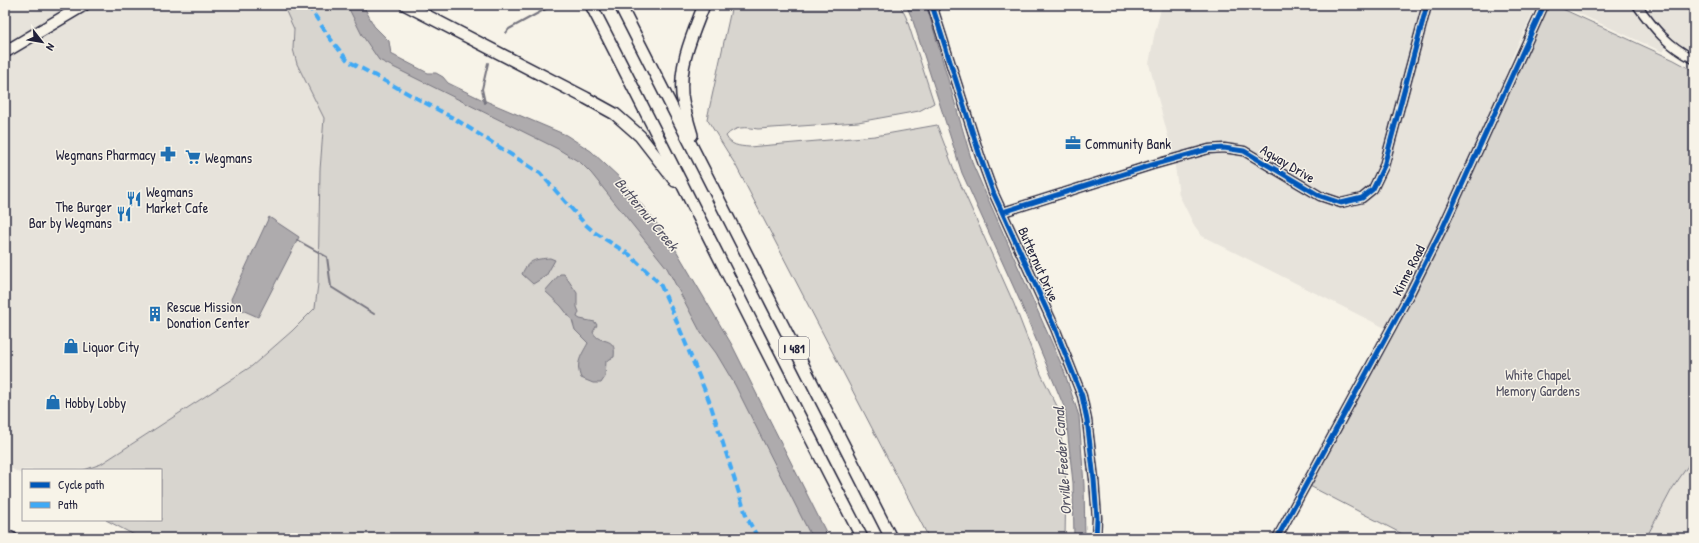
<svg xmlns="http://www.w3.org/2000/svg" width="1699" height="543" font-family="'Patrick Hand',sans-serif">
<style>
.built{fill:#e7e3db}
.green{fill:#d8d5cf;stroke:#7d7c85}
.water{fill:#aeabad;stroke:#76747f}
.lines{fill:none;stroke-linecap:round;stroke-linejoin:round}
.stream{stroke:#76747f;stroke-width:2}
.minor-casing{stroke:#22223b;stroke-width:11}
.highway-casing{stroke:#22223b;stroke-width:14}
.minor{stroke:#f7f3e8;stroke-width:8}
.highway{stroke:#f7f3e8;stroke-width:11}
.quiet{stroke:#3fa9f5;stroke-width:4;stroke-dasharray:8 4;stroke-linecap:butt}
.cycleway-casing{stroke:#f7f3e8;stroke-width:8}
.cycleway{stroke:#0057b8;stroke-width:5}
.labels{text-anchor:middle;dominant-baseline:central;stroke-width:3;stroke-linejoin:round;paint-order:stroke}
.shield{fill:#f7f3e8;stroke:#62616f;stroke-width:1}
.shield-label{font-size:13px;font-weight:bold;fill:#22223b}
.poi-label{font-size:14px;fill:#22223b;stroke:#f7f3e8;text-anchor:start}
.street-label{font-size:14px;fill:#22223b;stroke:#f7f3e8}
.park-label{font-size:14px;fill:#504f60;stroke:#f7f3e8}
.water-label{font-size:15px;font-style:italic;fill:#535263;stroke:#f7f3e8}
</style>
<rect width="100%" height="100%" fill="#f7f3e8"/>
<filter id="ink" filterUnits="userSpaceOnUse"><feTurbulence type="fractalNoise" baseFrequency=".025" numOctaves="2"/><feDisplacementMap in="SourceGraphic" scale="8" xChannelSelector="R" yChannelSelector="G"/><feConvolveMatrix kernelMatrix="1 2 1 2 8 2 1 2 1" color-interpolation-filters="sRGB"/></filter>
<g filter="url(#ink)">
<g class="built">
<polygon points="5,5 283,5 294,29 293,49 297,64 324,118 320,170 318,284 315,308 292,331 252,366 101,464 84,470 23,470 23,475 5,465"/>
<polygon points="1162,5 1537,5 1514,53 1502,84 1439,226 1385,328 1202,236 1194,225 1179,195 1174,159 1149,64 1154,36"/>
<polygon points="1560,5 1694,5 1694,52 1672,39 1663,52"/>
<polygon points="1694,457 1694,538 1646,538 1672,489"/>
</g>
<g class="green">
<polygon points="283,5 355,5 393,61 582,155 662,245 822,538 140,538 106,520 161,520 161,470 84,470 101,464 252,366 292,331 315,308 318,284 320,170 324,118 297,64 293,49 294,29"/>
<path d="M732,5h168l6,12 28,86 -15,8 -61,11 -100,7c-13,-2 -23,-3 -32,7 5,10 13,10 23,11l126,-11 62,-11 18,47 59,132 27,70 17,34 8,74 -1,56h-136l-194,-374 -28,-45z"/>
<polygon points="1544,5 1554,5 1674,60 1694,71 1694,457 1672,489 1646,538 1410,538 1306,484 1410,293"/>
</g>
<g class="water">
<polygon points="347,5 363,5 374,26 389,41 391,54 428,73 436,73 443,77 448,83 481,99 566,135 591,151 620,178 670,240 732,345 829,538 812,538 735,385 716,353 701,333 667,268 591,173 581,163 558,149 379,60 362,35"/>
<polygon points="906,5 925,5 929,14 973,165 1063,368 1079,416 1084,485 1085,538 1074,538 1073,483 1065,409 1019,299 962,173 912,18"/>
<polygon points="269,217 299,237 258,317 233,306 231,299"/>
<path d="M550,258l5,2 -9,16 -13,8 -11,-10c6,-14 13,-15 28,-16z"/>
<path d="M560,274h4l13,19v14l2,5 -2,5 3,2 15,3 2,3 -4,7c6,14 24,2 21,25l-8,4 -1,16 -4,6h-8l-12,-5c-6,-15 0,-22 7,-35l-13,-13 -3,-10 -11,-14 -16,-15z"/>
</g>
<g class="lines">
<g class="stream">
<polyline points="506,33 509,29 553,5"/>
<polyline points="485,103 482,89 488,63"/>
<polyline points="297,240 327,257 331,287 374,314"/>
</g>
<defs>
<g id="minor">
<polyline points="932,5 980,156 993,192 1055,328 1082,396 1087,420 1094,479 1097,518 1096,538"/>
<path d="M1637,5c17,24 31,41 57,54"/>
<polyline points="1003,212 1152,165 1209,149 1224,148 1244,151 1320,196 1341,203 1362,198 1373,189 1384,166 1427,5"/>
<polyline points="5,533 14,538"/>
<polyline points="1277,538 1410,293 1443,227 1544,5"/>
</g>
<g id="highway">
<polyline points="406,5 586,98 615,114 640,136 675,181"/>
<path d="M591,5c91,177 179,356 271,533"/>
<polyline points="620,5 891,538"/>
<polyline points="5,52 84,5"/>
<path d="M692,135c-4,-13 -8,-27 -10,-40 -3,-32 11,-61 22,-90"/>
</g>
</defs>
<use href="#minor" class="minor-casing"/>
<use href="#highway" class="highway-casing"/>
<use href="#minor" class="minor"/>
<use href="#highway" class="highway"/>
<polyline class="quiet" points="308,5 329,37 348,61 455,119 540,173 585,224 594,232 630,255 660,284 672,310 710,403 747,518 758,538"/>
<defs>
<g id="cycleway">
<polyline points="932,5 980,156 993,192 1055,328 1082,396 1087,420 1094,479 1097,518 1096,538"/>
<polyline points="1003,212 1152,165 1209,149 1224,148 1244,151 1320,196 1341,203 1362,198 1373,189 1384,166 1427,5"/>
<polyline points="1277,538 1410,293 1443,227 1544,5"/>
</g>
</defs>
<use href="#cycleway" class="cycleway-casing"/>
<use href="#cycleway" class="cycleway"/>
</g>
</g>
<defs>
<symbol id="office-bare" viewBox="-9 -9 18 18"><path d="M-6-3h4V-5.5h4V-3h4V5H-6ZM-1-4.5V-3h2v-1.5ZM-6 0V1H6V0Z" fill="#1f6fb2" stroke="#f7f3e8" stroke-width="2.5" paint-order="stroke"/></symbol>
<symbol id="pharmacy-bare" viewBox="-9 -9 18 18"><path d="M-2-6h4v4h4v4h-4v4h-4v-4h-4v-4h4Z" fill="#1f6fb2" stroke="#f7f3e8" stroke-width="2.5" paint-order="stroke"/></symbol>
<symbol id="supermarket-bare" viewBox="-9 -9 18 18"><path d="M-6-5.5h2.5l.6 2H6L4.5 2H-2.5L-4.4-4H-6ZM-1.5 3.2a1.3 1.3 0 1 0 .1 0ZM3 3.2a1.3 1.3 0 1 0 .1 0Z" fill="#1f6fb2" stroke="#f7f3e8" stroke-width="2.5" paint-order="stroke"/></symbol>
<symbol id="restaurant-bare" viewBox="-9 -9 18 18"><path d="M-5-6h1v4h1v-4h1v4h1v-4h1v5L-1.5 .5V6h-2V.5L-5-1ZM5-6V6H3V1.5H1.5Q1.5-4 5-6Z" fill="#1f6fb2" stroke="#f7f3e8" stroke-width="2.5" paint-order="stroke"/></symbol>
<symbol id="building-bare" viewBox="-9 -9 18 18"><path d="M-4-6H4V6H1V3H-1V6H-4ZM-2.5-4.3h1.7v1.8h-1.7ZM.8-4.3h1.7v1.8H.8ZM-2.5-1h1.7V.8h-1.7ZM.8-1h1.7V.8H.8Z" fill="#1f6fb2" stroke="#f7f3e8" stroke-width="2.5" paint-order="stroke"/></symbol>
<symbol id="shop-bare" viewBox="-9 -9 18 18"><path d="M-5-2.5h2.3a2.7 3.5 0 0 1 5.4 0H5L5.5 6h-11ZM-1.5-2.5h3a1.5 2.3 0 0 0-3 0Z" fill="#1f6fb2" stroke="#f7f3e8" stroke-width="2.5" paint-order="stroke"/></symbol>
</defs>
<g fill-rule="evenodd">
<use href="#office-bare" x="1062" y="132" width="22" height="22"/>
<use href="#pharmacy-bare" x="157" y="143" width="22" height="22"/>
<use href="#supermarket-bare" x="182" y="146" width="22" height="22"/>
<use href="#restaurant-bare" x="123" y="188" width="22" height="22"/>
<use href="#restaurant-bare" x="113" y="203" width="22" height="22"/>
<use href="#building-bare" x="144" y="303" width="22" height="22"/>
<use href="#shop-bare" x="60" y="335" width="22" height="22"/>
<use href="#shop-bare" x="42" y="391" width="22" height="22"/>
</g>
<g class="labels">
<rect class="shield" x="779" y="337" width="30" height="22" rx="3"/>
<g class="shield-label">
<text x="794" y="348">I 481</text>
</g>
<g class="poi-label">
<text x="1085" y="143">Community Bank</text>
<text x="156" y="154" text-anchor="end">Wegmans Pharmacy</text>
<text x="205" y="157">Wegmans</text>
<text x="146" y="191">Wegmans<tspan x="146" dy="16">Market Cafe</tspan></text>
<text x="112" y="206" text-anchor="end">The Burger<tspan x="112" dy="16">Bar by Wegmans</tspan></text>
<text x="167" y="306">Rescue Mission<tspan x="167" dy="16">Donation Center</tspan></text>
<text x="83" y="346">Liquor City</text>
<text x="65" y="402">Hobby Lobby</text>
</g>
<g class="street-label">
<text transform="translate(1288 163) rotate(31)">Agway Drive</text>
<text transform="translate(1039 264) rotate(66)">Butternut Drive</text>
<text transform="translate(1408 270) rotate(-63)">Kinne Road</text>
</g>
<g class="park-label">
<text x="1538" y="374">White Chapel<tspan x="1538" dy="16">Memory Gardens</tspan></text>
</g>
<g class="water-label">
<text transform="translate(647 214) rotate(50)">Butternut Creek</text>
<text transform="translate(1062 461) rotate(-94)">Orville Feeder Canal</text>
</g>
</g>
<rect width="1699" height="543" fill="none" stroke="#f7f3e8" stroke-width="20"/>
<rect x="10" y="10" width="1679" height="523" fill="none" stroke="#22223b" stroke-width="1.5" filter="url(#ink)"/>
<rect x="22" y="469" width="140" height="52" fill="#f7f3e8" stroke="#a29fa3"/>
<rect x="30" y="482" width="20" height="6" fill="#0057b8" stroke="#a29fa3"/>
<text x="58" y="489" font-size="12" fill="#22223b">Cycle path</text>
<rect x="30" y="502" width="20" height="6" fill="#3fa9f5" stroke="#a29fa3"/>
<text x="58" y="509" font-size="12" fill="#22223b">Path</text>
<g transform="translate(42 42) rotate(121)" stroke="#f7f3e8" stroke-width="3" paint-order="stroke">
<path d="M0-3L7 15L0 10L-7 15Z" fill="#22223b"/>
<text y="-6" font-size="11" font-weight="bold" text-anchor="middle" fill="#22223b">N</text>
</g>
</svg>
